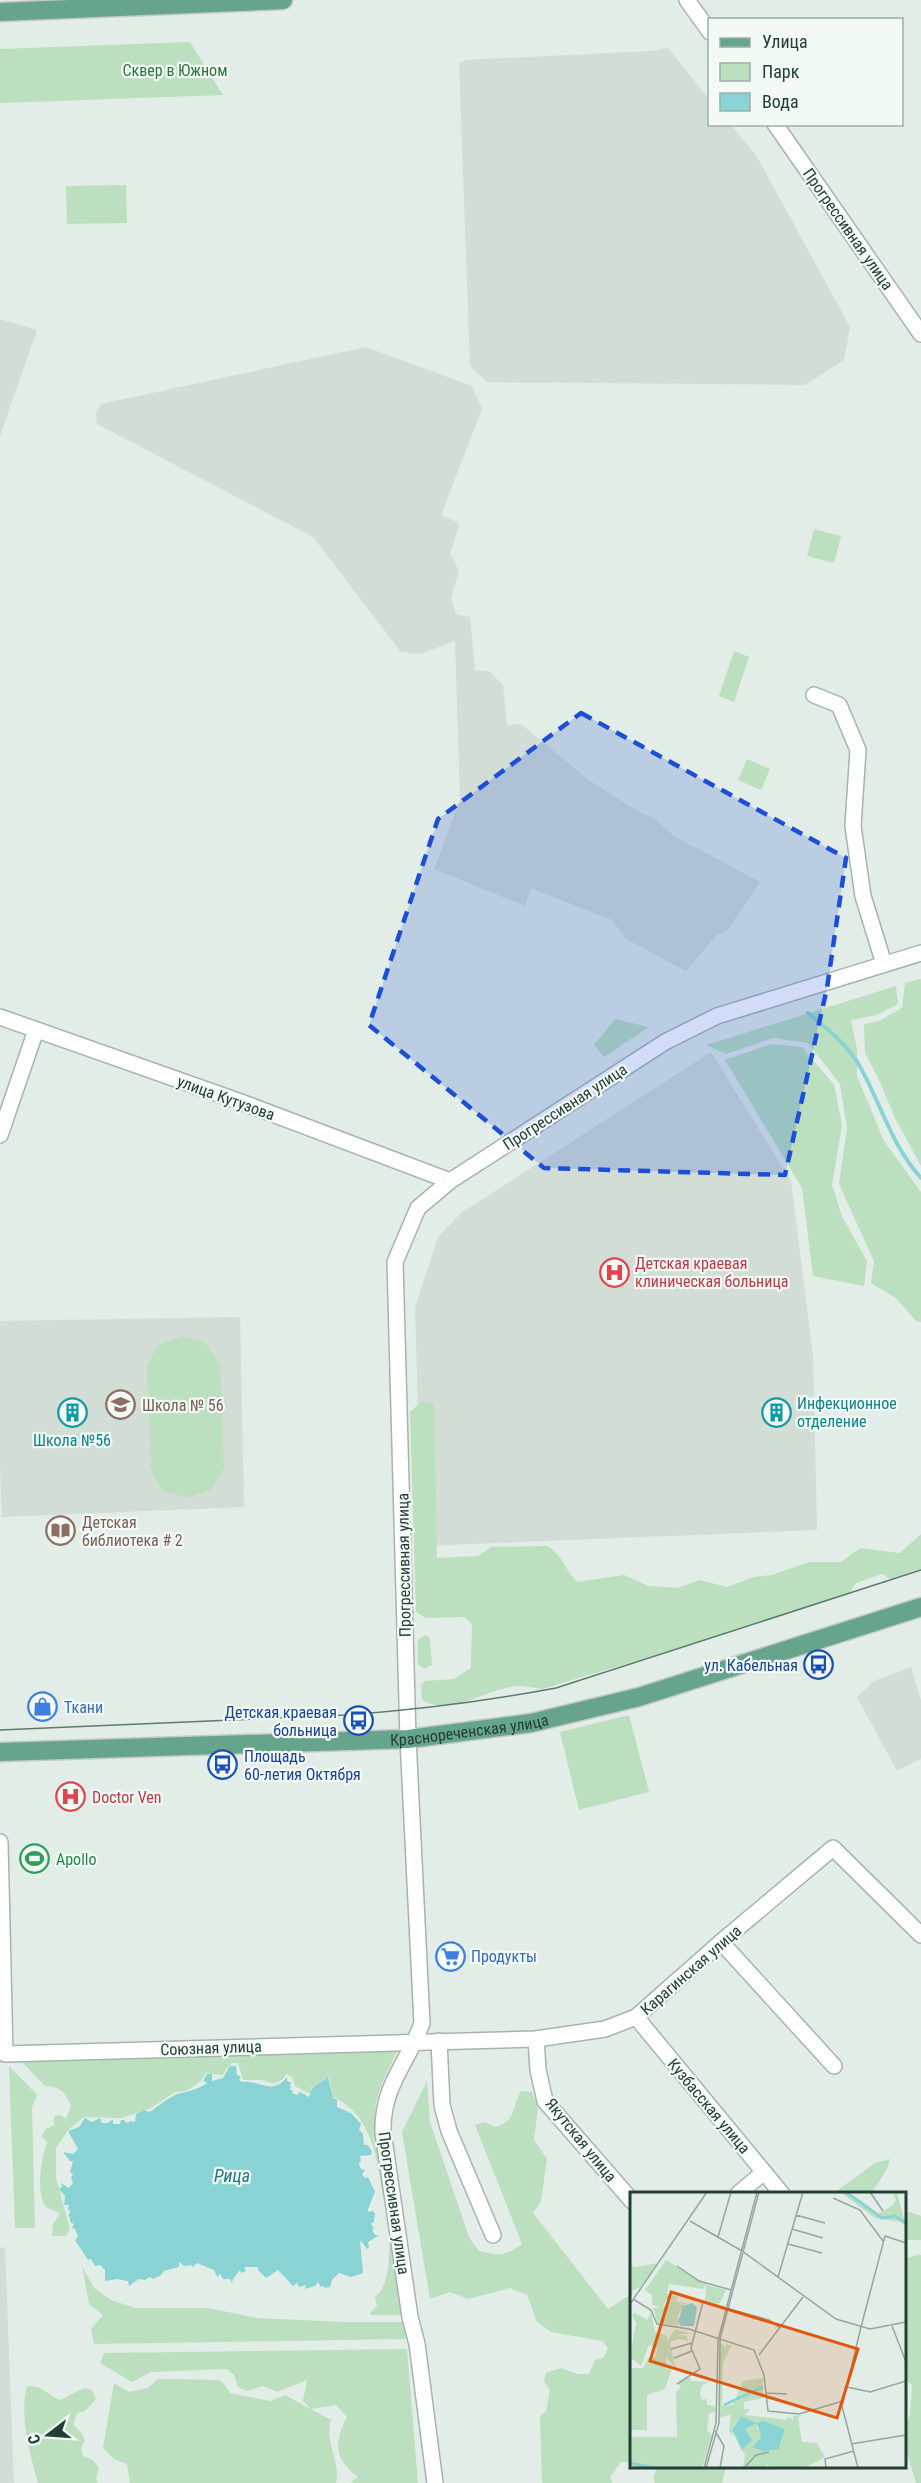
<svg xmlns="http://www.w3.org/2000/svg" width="921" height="2483" font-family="'Roboto Condensed',sans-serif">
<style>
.built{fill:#d1ddd5}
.green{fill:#bbdfbf}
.water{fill:#89d3d4}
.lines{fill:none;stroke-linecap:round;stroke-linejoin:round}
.stream{stroke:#89d3d4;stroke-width:4}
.minor-casing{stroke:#a5b5ad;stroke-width:18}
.major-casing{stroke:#c1c9c6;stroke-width:21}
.minor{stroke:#fff;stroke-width:15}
.major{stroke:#66a48b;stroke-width:18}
.tram{stroke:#5c7a6e;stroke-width:1.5}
.marked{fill:#1d4ed8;fill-opacity:0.2;stroke:#1d4ed8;stroke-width:4.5;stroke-dasharray:12 8;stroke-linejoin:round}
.labels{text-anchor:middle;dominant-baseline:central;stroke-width:4.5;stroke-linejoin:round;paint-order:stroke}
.park-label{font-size:16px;fill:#2a773d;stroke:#f3f9f5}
.street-label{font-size:16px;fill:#223f33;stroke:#f3f9f5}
.health-label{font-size:16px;fill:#be3a42;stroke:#f3f9f5;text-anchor:start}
.culture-label{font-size:16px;fill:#0d838f;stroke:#f3f9f5;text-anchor:start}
.education-label{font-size:16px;fill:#785e54;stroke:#f3f9f5;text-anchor:start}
.transit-label{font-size:16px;fill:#164399;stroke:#f3f9f5;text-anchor:end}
.shop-label{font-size:16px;fill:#366cbe;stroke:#f3f9f5;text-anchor:start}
.leisure-label{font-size:16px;fill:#27864d;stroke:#f3f9f5;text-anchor:start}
.water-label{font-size:18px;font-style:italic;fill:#1a7a7d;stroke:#f3f9f5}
.inset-river{fill:none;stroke:#89d3d4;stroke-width:3}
.inset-road{fill:none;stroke:#95a79f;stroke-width:1.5}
.view{fill:#de580e;fill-opacity:0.15;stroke:#de580e;stroke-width:3}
.inset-edge{fill:none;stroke:#223f33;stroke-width:3}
</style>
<rect width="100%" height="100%" fill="#e2ede7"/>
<g class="built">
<polygon points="668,48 709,99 710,124 731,125 756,155 850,327 844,360 805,385 487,382 470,366 459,63 466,60 650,51"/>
<polygon points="0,319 37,330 0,436"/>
<polygon points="366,347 472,386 482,409 441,515 457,522 459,526 450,553 459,571 451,598 456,614 470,617 475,671 489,671 503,685 507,725 521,724 590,781 634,809 655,819 674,836 760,882 726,932 717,935 686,971 626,939 612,920 531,888 525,906 434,869 460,800 455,641 420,654 401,652 313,537 97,424 96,413 101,404"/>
<polygon points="711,1052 791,1181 813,1355 817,1530 422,1546 415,1307 438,1237 461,1213"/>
<polygon points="240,1317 244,1507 2,1517 0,1466 0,1321"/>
<polygon points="911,1667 921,1700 921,1759 897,1771 857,1697 874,1681"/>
<polygon points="5,2247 14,2483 0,2483 0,2248"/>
</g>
<g class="green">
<polygon points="190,42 223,95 0,103 0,49"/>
<polygon points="126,185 127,223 67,224 66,186"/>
<polygon points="814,529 841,536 834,563 807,556"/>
<polygon points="734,651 749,657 734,702 719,696"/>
<polygon points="747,759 770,769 761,790 738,780"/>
<polygon points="921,979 921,1166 895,1118 877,1075 865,1053 864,1024 879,1021 902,1008 905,983"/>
<polygon points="896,986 898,1004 877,1015 851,1020 857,1049 857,1076 884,1141 921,1192 921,1322 917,1322 896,1298 871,1283 874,1261 839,1184 847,1128 840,1084 808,1043 773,1038 726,1054 706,1045"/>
<polygon points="615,1019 649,1027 604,1057 594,1045"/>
<polygon points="771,1044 802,1047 834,1085 842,1125 832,1185 842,1216 867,1261 864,1286 813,1276 802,1188 725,1060"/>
<polygon points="182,1336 206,1343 220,1365 224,1468 212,1489 187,1498 163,1491 151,1470 147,1367 157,1346"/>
<path d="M421,1402h13l3,156 41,-2 13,-9 55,-1c17,8 19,24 31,36l47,-7 24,11 30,2 21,-8 28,7 27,-10 18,-2 37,-13h32l19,-14 40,5 21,-19v35l-30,10 -9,-5 -26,9 -6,10 -140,46 -168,50c-7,-1 -16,-3 -24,-3 -30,2 -67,31 -96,14l-1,-16 4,-3 29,-2 17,-11 1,-44 -8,-7 -38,1 -10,-6 -6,-200z"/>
<polygon points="425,1635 430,1638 432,1665 424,1669 418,1664 418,1640"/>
<polygon points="629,1715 649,1792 579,1810 560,1732"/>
<path d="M398,2049c-6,14 -14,28 -19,43 -11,31 1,68 6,99l-2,7c-5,-37 -11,-84 -50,-101l-4,-20c-8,2 -10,8 -18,10l-1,7 -15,-8 -3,-9 -6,-3 -3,5 -9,5 -12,-4h-19l-5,-17h-6l-10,12 -16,-2 -5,8 -15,10 -11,1 -24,16 -29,10 -38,-1 -15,12 -13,19v30l14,51 -4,7h-14l1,-12 7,-10c-5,-4 -12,-4 -16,-10 -8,-15 -2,-47 3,-62l-6,-6 5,-7 8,-4v-9l7,-1 5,4 5,-13c-6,-14 -10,-19 -26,-20l-27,-28z"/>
<polygon points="9,2066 37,2095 32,2107 35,2228 15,2228"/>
<path d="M427,2081l3,41 39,115 10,14c18,5 28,5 43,-7l-47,-119 10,-3 10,5c21,-5 17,-20 26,-36l11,1 6,16 -4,32 13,19 -6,42 -8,12 75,96 23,-15v168h-10l-11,15 3,6h-71l-2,-67 6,-5 4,-21 -6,-9 2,-8 15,-5 17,6h11l6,-14 8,-2 5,-9 -5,-8 -52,-9 -14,-10 -10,-27 -17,-7 -42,11 -18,-7 -20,7 -28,-167z"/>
<polygon points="890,2159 887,2169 872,2193 834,2193 875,2163"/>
<polygon points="910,2212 921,2216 921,2240 907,2240 905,2236 905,2214"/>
<path d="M390,2238l12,77h-31l-1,-2 7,-7 -2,-9c16,-13 13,-40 15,-59z"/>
<polygon points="917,2255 921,2255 921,2483 916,2483 904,2443 905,2426 910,2415 912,2385 905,2379 905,2259"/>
<polygon points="82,2266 94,2288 111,2300 135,2308 208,2308 257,2318 343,2322 403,2322 406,2339 94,2344 91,2329 103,2315 89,2304"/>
<path d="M407,2349l11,134h-68l8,-6c-23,-17 -25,-34 -11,-60l-11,-12 -25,4 -8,-8 4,-21 -30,12 -14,-6 -16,5 -9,-4 -4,-12 -7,-6 -76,3 -19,10 -32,-19 4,-10z"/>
<path d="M158,2379l61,1 6,5 5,8 40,8 15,-6 46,25c-7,22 10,41 5,63h-206l-3,-19 -13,-5 -11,-11 11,-65 15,9 19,-4z"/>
<path d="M27,2386c15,0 20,8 33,14l24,-12 7,1 5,10 -11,12 -8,2 -4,11 9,10 3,7 -4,6 2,9 10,4 6,8 -3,11 2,4h-60c-8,-29 -19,-68 -11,-97z"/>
<polygon points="659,2466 726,2466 726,2467 722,2483 655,2483 653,2477"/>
</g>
<path class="water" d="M230,2066h6l1,9 4,2 -2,3 3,2c19,-2 30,14 45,-5v4l5,2 -3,3h2l-1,4h3l-1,3 5,2 3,-3 9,5 3,-9 16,-11 5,21 4,2v7l14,6 10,11 -2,6 4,4 1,11h4l4,7 -1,3 -11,1 1,5 -2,2 1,5 5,2 -3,4 3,4 3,-1 7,15 -7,17v3l4,-1 3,2 -1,9 -3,2 3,4 -2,2 3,5h4l-11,7 1,6 -2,1 -7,-9 3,33 -12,4 -12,-4 -7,7 -2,7 -6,1v-2l-3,1 -3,-5 -3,4 -10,3 1,-4 -7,2 -2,-4 -4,3 -15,-16 -12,8 -8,-8v-3h-14l2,4 -5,2 -1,-3 -7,9 -1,4 -2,-4h-7l-3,-5 -3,3 -3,-7 -17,-7 -4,4 -2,-2 -7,1 -5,-4v5l-15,4 -3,4 -8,4 -3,-2 -5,3 -6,-1 -10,7 -1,-5 -11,-2 -12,2v-11l-5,-5 -5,1 -4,-7 -3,1 -13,-20 3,-4 -3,-7 -3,-1 2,-4 -4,-2v-5l-2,-1 2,-4 -1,-3 -2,1 2,-5h-5l1,-9 -6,-7 3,-2 -1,-4 8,5 4,-5 -2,-5 2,-4 -3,-2 3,-11h-3l-7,-9 10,2 5,-5 -10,-18 11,-4 6,-9 7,4 8,-4 2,5h6l5,-4v5h7l1,-4h3l3,3 4,-2 4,1 1,-8 8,-4 6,2c9,-7 22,-17 31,-19 7,-1 20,-5 26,-10l-4,-2 4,-7h5v7l11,-3z"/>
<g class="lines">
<path class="stream" d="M808,1013c19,16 38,30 51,52 22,38 32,80 62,113"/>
<defs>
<g id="minor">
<polyline points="687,0 710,32"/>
<polyline points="775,124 921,334"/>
<polyline points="814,695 839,705 858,750 853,826 863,896 884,964"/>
<polyline points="0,1017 241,1102 450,1181"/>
<polyline points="0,1135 36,1030"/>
<polyline points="0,1842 5,2054 536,2039 605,2029 636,2017 721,1942 833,1848 921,1935"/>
<polyline points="721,1942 834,2066"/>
<polyline points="636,2017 782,2194"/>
<polyline points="536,2039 538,2070 545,2101 632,2201"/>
<polyline points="439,2041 442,2105 449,2131 493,2235"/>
<polyline points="738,2194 764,2172"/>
<path d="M435,2483l-18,-139 -7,-27 -27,-185c-1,-48 25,-68 39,-109l-14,-284 -13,-477 23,-54 32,-27 215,-139 52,-26 204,-63"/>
</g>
<g id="major">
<polyline points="0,12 283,0"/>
<path id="s1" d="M0,1752l408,-13 123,-16 108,-26 282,-90"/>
</g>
</defs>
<use href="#minor" class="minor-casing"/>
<use href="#major" class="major-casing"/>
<use href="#minor" class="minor"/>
<use href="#major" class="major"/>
<path class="tram" d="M0,1730l346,-15c70,-5 141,-14 210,-27l365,-118"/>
</g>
<path class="marked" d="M581,713l265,145 -19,130 -42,187 -241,-7 -175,-143 69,-206z"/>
<defs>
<symbol id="hospital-ring" viewBox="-11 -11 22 22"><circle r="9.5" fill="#f3f9f5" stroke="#e0444e" stroke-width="1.5"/><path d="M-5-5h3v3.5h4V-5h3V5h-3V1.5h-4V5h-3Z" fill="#e0444e"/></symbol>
<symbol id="school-ring" viewBox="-11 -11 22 22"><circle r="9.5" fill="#f3f9f5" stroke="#8d6e63" stroke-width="1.5"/><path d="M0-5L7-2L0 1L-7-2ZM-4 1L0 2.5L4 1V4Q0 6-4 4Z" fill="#8d6e63"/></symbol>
<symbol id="building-ring" viewBox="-11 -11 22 22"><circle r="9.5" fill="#f3f9f5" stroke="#0f9aa8" stroke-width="1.5"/><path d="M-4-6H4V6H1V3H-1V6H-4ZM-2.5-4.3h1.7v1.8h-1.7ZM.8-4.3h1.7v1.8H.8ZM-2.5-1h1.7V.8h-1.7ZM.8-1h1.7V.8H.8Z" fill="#0f9aa8"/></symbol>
<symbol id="library-ring" viewBox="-11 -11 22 22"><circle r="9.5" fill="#f3f9f5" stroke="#8d6e63" stroke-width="1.5"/><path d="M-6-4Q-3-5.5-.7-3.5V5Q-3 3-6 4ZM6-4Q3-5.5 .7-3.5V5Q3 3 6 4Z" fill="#8d6e63"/></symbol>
<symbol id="bus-ring" viewBox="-11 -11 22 22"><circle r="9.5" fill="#f3f9f5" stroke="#1a4fb4" stroke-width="1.5"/><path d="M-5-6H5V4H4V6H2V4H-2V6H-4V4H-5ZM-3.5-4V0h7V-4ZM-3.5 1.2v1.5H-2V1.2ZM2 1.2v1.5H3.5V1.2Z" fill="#1a4fb4"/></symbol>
<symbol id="shop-ring" viewBox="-11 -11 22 22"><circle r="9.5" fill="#f3f9f5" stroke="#3f7fe0" stroke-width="1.5"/><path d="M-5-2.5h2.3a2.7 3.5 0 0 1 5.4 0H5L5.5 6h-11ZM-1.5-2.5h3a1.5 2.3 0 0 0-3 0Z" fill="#3f7fe0"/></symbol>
<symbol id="stadium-ring" viewBox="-11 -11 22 22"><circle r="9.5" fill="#f3f9f5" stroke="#2e9e5b" stroke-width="1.5"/><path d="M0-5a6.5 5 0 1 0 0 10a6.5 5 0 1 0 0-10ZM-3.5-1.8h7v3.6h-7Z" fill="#2e9e5b"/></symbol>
<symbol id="supermarket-ring" viewBox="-11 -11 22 22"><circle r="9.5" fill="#f3f9f5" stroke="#3f7fe0" stroke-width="1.5"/><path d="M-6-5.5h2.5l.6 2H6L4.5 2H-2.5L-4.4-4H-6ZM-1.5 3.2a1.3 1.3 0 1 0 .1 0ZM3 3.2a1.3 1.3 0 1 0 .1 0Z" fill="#3f7fe0"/></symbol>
</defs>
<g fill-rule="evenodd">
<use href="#hospital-ring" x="598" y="1256" width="33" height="33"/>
<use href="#school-ring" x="104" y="1388" width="33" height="33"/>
<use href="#building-ring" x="56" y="1396" width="33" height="33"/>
<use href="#building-ring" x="760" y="1396" width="33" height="33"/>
<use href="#library-ring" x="44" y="1514" width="33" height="33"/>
<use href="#bus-ring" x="802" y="1648" width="33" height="33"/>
<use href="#shop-ring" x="26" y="1690" width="33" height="33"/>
<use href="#bus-ring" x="342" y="1704" width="33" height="33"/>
<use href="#bus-ring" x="206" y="1748" width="33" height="33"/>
<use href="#hospital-ring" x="54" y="1780" width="33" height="33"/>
<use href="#stadium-ring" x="18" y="1842" width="33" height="33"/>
<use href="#supermarket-ring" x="434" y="1940" width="33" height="33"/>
</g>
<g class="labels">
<g class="park-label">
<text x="175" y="70">Сквер в Южном</text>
</g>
<g class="street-label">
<text transform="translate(848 229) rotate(55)">Прогрессивная улица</text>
<text transform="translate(226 1098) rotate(20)">улица Кутузова</text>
<text transform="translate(565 1107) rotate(-33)">Прогрессивная улица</text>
<text transform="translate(404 1565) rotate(-91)">Прогрессивная улица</text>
<text stroke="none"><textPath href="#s1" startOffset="470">Краснореченская улица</textPath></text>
<text transform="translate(691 1970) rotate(-41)">Карагинская улица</text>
<text transform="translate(211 2048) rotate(-2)">Союзная улица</text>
<text transform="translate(709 2106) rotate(50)">Кузбасская улица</text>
<text transform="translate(581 2140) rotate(51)">Якутская улица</text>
<text transform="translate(394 2203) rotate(82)">Прогрессивная улица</text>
</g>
<g class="health-label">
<text x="635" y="1263">Детская краевая<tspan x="635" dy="18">клиническая больница</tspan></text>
<text x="92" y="1797">Doctor Ven</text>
</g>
<g class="culture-label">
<text x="797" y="1403">Инфекционное<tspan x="797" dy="18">отделение</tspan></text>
<text x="72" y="1440" text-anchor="middle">Школа №56</text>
</g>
<g class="education-label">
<text x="142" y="1405">Школа № 56</text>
<text x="82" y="1522">Детская<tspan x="82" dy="18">библиотека # 2</tspan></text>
</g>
<g class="transit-label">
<text x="798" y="1665">ул. Кабельная</text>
<text x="337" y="1712">Детская краевая<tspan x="337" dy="18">больница</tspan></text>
<text x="244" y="1756" text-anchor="start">Площадь<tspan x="244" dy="18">60-летия Октября</tspan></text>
</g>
<g class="shop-label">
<text x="64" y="1707">Ткани</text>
<text x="471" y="1956">Продукты</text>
</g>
<g class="leisure-label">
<text x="56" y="1859">Apollo</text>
</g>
<g class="water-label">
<text x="232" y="2175">Рица</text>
</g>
</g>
<g transform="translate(630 2192)">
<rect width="276" height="276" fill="#e2ede7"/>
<path d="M210,0h7l31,22 15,-9 3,-5 -3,-7h4l9,34 -6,-5 -25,-4zM36,68l40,24 -3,5 -34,-5 -2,10 11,3 -2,4 -9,-2 -4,7 9,-5 14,2 -8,12v11l-20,-3 -5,-15 8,-1 -9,-2v-10l-7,-5zM28,71l-18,24 -7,3 -3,10v-36l5,3zM76,93l20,5 -7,14 -14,-3zM16,116l5,3 4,21 12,4v5l8,-12 17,5h-15l10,2 1,5 -9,-2 -9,3 5,25 -9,-10v12l5,-4 -2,5 3,-1 -7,20 -18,6v35h-17v-62h13l5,-10 8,-2 1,-7 -8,-4 -8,21 -11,-9 6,-34 -4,-8 3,-2 12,7 4,-8zM90,150l5,5 2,-3 16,5 -12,-3 -8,18 -1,42 11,-1 10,-24 20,-3v20l-19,4v7h6l-5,6 41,5 2,-4 5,5v-5l9,-1 -4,3 4,24 15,1 8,14 -21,11h-34l-3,-4v4h-24l2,-13 -16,-24 2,-17 -12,4zM111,224l14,6 -10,7 4,14 -8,7 -9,-15 1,-8zM134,229l21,8 -4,16 -18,6 -6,-3 4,-11 -4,-10zM58,184l4,5 19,1 -9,3 -2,8 2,7 5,-1v6l8,1v6l-6,1 -2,18 5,4 -10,33h-72v-31h47l-1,-44 5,-7 -3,-2z" fill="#bbdfbf" fill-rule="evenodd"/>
<path d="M62,111l5,4 -3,19h-13l-3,-4 5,-16zM111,224l16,7 -12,6 7,11 -10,10 -10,-20zM134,229l21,8 -6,20 -16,2 -11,-4 9,-9 -4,-15z" fill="#89d3d4"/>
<path class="inset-river" d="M216,0l36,26 13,-2 11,7M94,213l39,-18M0,271l25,5"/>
<path class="inset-road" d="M240,0l13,19M203,6l27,12 23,31M166,23l29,8M60,29l52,30 94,68 34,10 36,-7M162,37l31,9M88,45l13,-45M158,52l34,9M47,74l22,15 32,9M148,85l25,-85M3,107l18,11 6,14 32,5 65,21 10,25 4,36 31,3 44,-13M0,112l77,-112M262,134l14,36M231,135l24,-91 21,7M41,157l21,-6M129,163l44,-58M44,166l18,-7M47,192l23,-15 -9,-21 12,-46 66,18 11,8M217,195l23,5 36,-11M135,201l22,1M85,239l9,15 -4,22M221,252l55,-9M74,276l12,-45 2,-83 39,-148M76,276l13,-45 1,-84 39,-147M114,276l12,-13 13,-3M196,276l-1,-9 29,-8M228,276l-16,-62 19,-79"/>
<path class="view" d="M41,100l187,57 -21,69 -187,-57z"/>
<rect width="276" height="276" class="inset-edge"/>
</g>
<rect x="708" y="18" width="195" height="108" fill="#f3f9f5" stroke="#9fafa7" stroke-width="1.5"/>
<rect x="720" y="38" width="30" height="9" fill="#66a48b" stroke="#9fafa7" stroke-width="1.5"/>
<text x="762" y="48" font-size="18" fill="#223f33">Улица</text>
<rect x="720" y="63" width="30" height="18" fill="#bbdfbf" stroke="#9fafa7" stroke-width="1.5"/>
<text x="762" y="78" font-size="18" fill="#223f33">Парк</text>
<rect x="720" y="93" width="30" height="18" fill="#89d3d4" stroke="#9fafa7" stroke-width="1.5"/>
<text x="762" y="108" font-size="18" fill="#223f33">Вода</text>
<g transform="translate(48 2435) rotate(253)" stroke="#f3f9f5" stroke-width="4.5" paint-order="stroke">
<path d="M0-4.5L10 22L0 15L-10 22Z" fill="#223f33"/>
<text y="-9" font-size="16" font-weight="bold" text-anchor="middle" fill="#223f33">С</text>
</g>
</svg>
